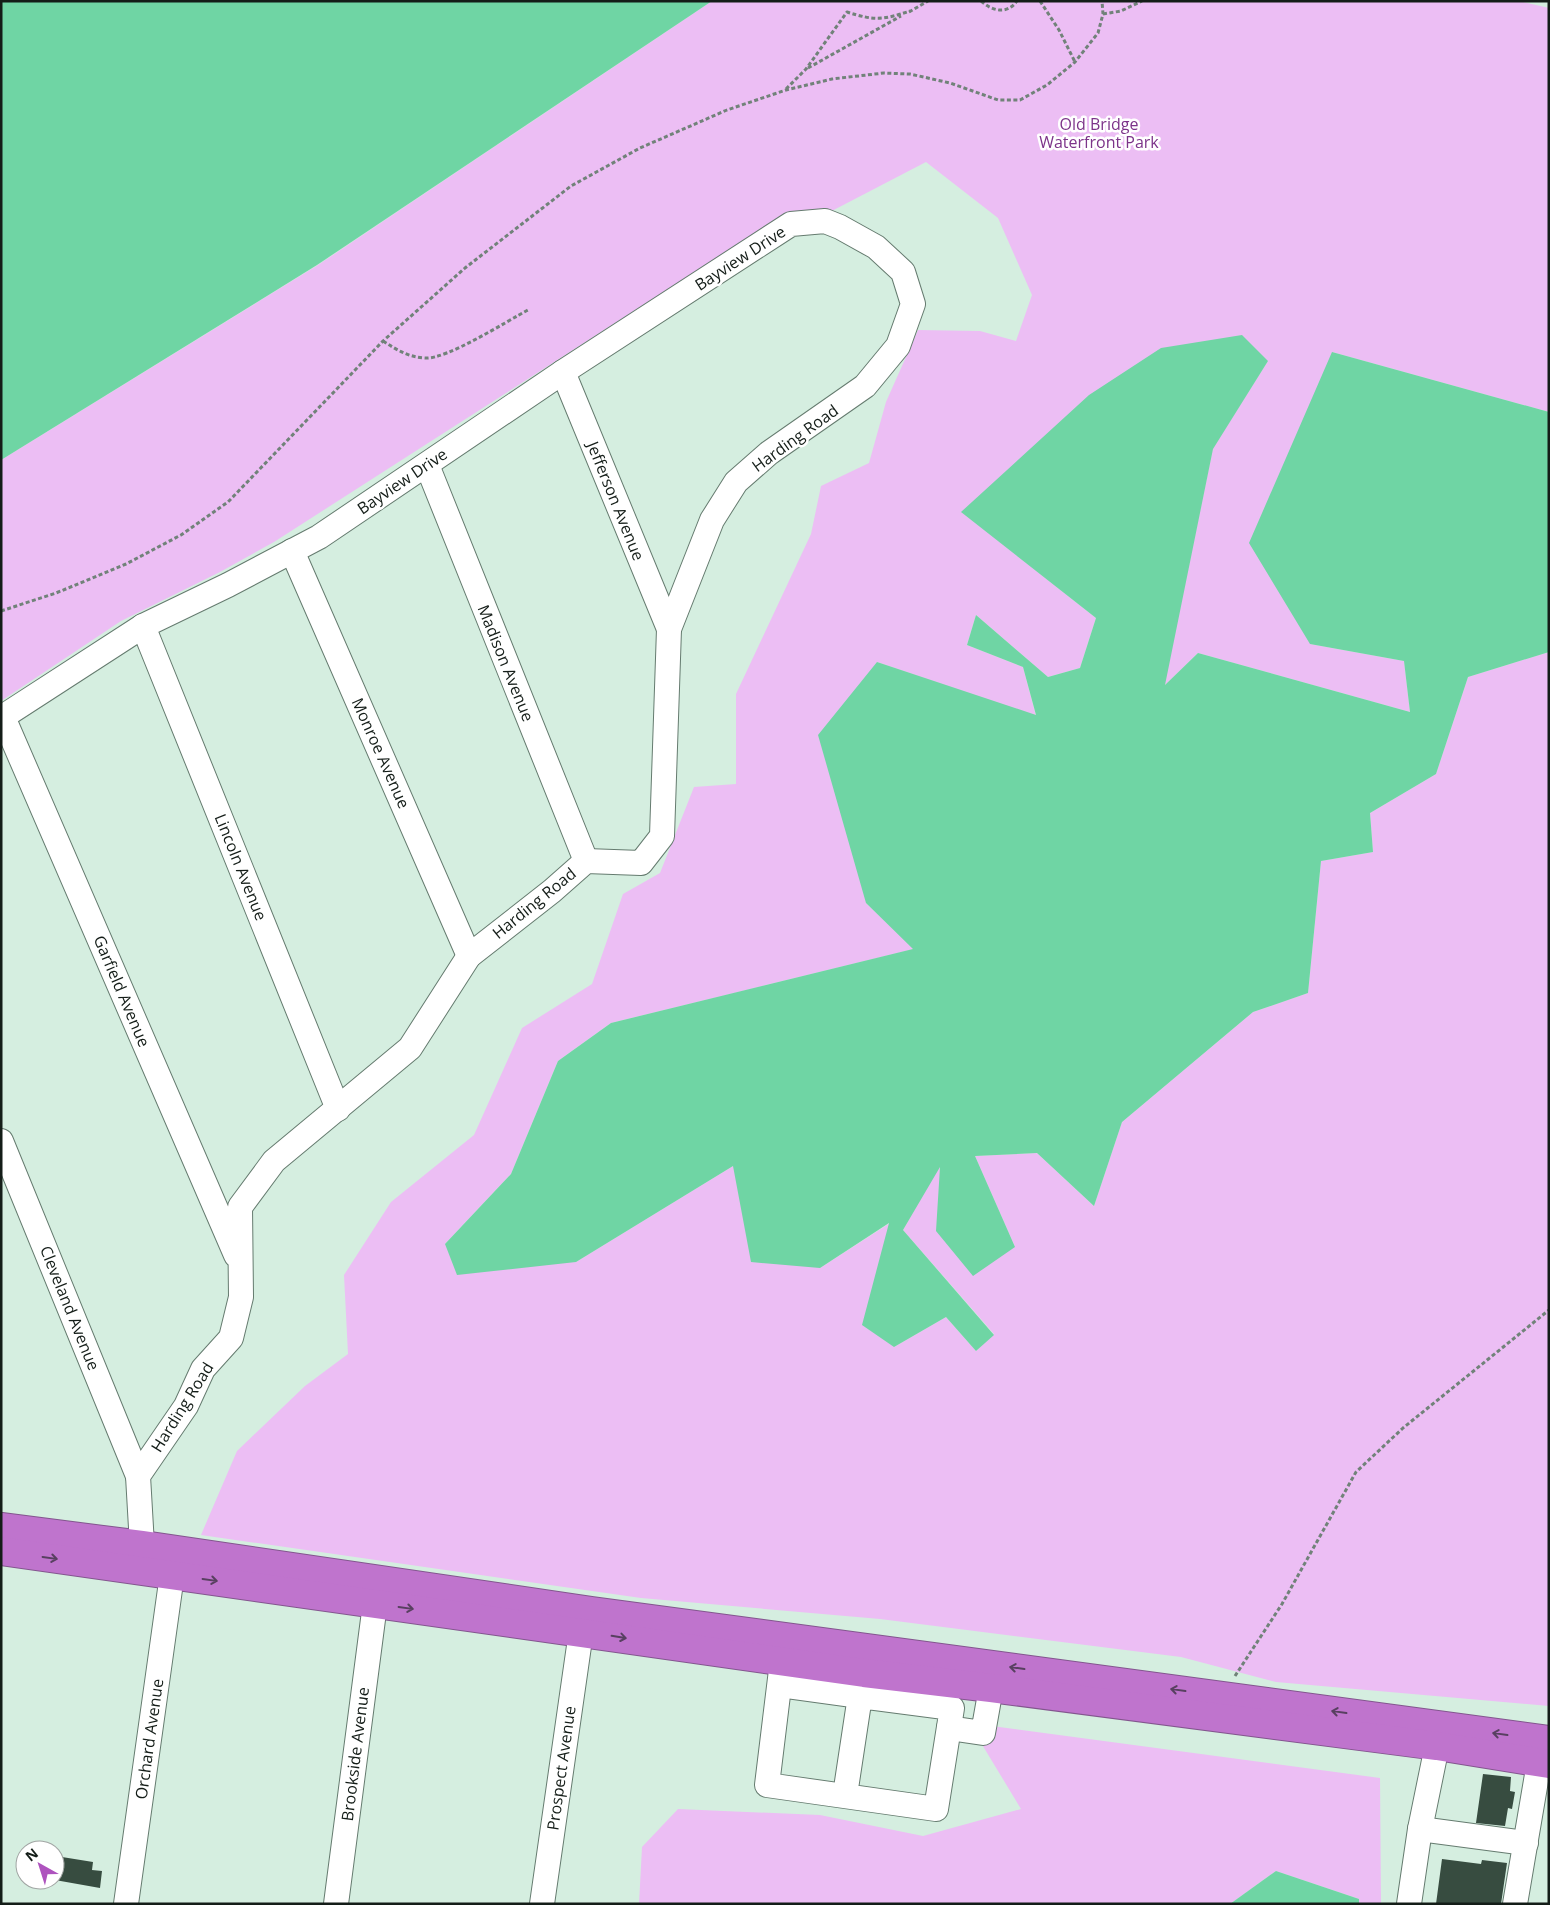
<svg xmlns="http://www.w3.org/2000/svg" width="1550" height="1905" font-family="'Open Sans',sans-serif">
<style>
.green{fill:#ecbef4}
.water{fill:#6fd5a4}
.building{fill:#374c40}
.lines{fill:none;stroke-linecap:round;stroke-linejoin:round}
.minor-casing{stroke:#657b6f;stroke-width:26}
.highway-casing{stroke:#83568e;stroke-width:30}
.path{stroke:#718279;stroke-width:3;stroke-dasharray:4 2.5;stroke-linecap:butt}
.minor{stroke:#fff;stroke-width:24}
.highway{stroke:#bf74cd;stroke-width:28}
.oneway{stroke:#584060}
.labels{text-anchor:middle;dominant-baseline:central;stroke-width:5;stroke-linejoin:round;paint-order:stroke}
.park-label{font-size:16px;fill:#7c3389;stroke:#fff}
.street-label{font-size:16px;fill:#141d18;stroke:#fff}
</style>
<rect width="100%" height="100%" fill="#d5eee0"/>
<g class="green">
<polygon points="712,1 1519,1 1549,8 1549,412 1332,352 1310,644 1404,661 1410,712 1198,653 1164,686 1213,448 1268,361 962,512 1096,618 1080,668 1048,677 976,615 967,645 1023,667 1036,716 877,662 866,903 914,949 611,1023 558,1061 511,1174 445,1244 576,1262 733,1166 820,1268 890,1223 894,1347 946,1317 976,1351 994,1334 903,1230 940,1165 1015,1247 975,1156 1037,1153 1094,1206 1122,1122 1253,1012 1308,993 1321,861 1373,852 1370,813 1436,774 1468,677 1549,652 1549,1706 1276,1682 1181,1657 880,1619 641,1598 201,1535 237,1451 305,1386 348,1354 344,1275 391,1202 474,1135 522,1028 592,984 623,894 660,873 694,787 736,784 736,694 811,534 821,486 869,463 886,402 918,330 980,331 1016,341 1032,295 998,218 926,162 826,214 769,224 274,542 220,572 121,621 1,701 1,460 318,265"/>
<polygon points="969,1723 1380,1778 1381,1904 1359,1904 1359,1899 1276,1871 1230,1904 639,1904 642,1847 678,1809 820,1815 923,1836 1021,1809"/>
</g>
<g class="water">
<polygon points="1,1 712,1 317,265 1,460"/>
<polygon points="1242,335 1268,361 1213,449 1165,685 1198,653 1410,712 1404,661 1310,644 1249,543 1332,352 1549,412 1549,652 1468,677 1436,774 1370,813 1373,852 1321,861 1308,993 1253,1012 1122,1122 1094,1206 1037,1153 975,1156 1015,1247 973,1276 936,1231 940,1167 903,1230 994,1335 976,1351 946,1317 894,1347 862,1325 889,1223 820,1268 751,1262 733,1166 576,1262 457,1275 445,1244 511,1174 558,1061 611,1023 913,949 866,903 818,735 877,662 1036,715 1023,667 967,645 976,615 1048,677 1080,668 1096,618 961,512 1089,395 1161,348"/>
<polygon points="1276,1871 1359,1899 1359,1904 1230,1904"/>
</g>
<g class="building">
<polygon points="1483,1774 1511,1777 1510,1791 1515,1792 1512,1809 1508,1808 1505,1826 1476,1823"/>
<polygon points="62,1857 93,1862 92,1870 102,1871 100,1888 55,1880 57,1866 61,1867"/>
<polygon points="1442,1859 1481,1864 1482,1860 1507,1863 1501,1904 1436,1904"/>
</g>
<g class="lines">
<defs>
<g id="minor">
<polyline points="563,372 669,629"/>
<polyline points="427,465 586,861"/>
<polyline points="292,551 469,956"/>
<polyline points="143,626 338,1109"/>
<polyline points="3,717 236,1255"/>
<polyline points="1,718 143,626 228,585 319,537 563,372 791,224 825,221 840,227 876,247 903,272 913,304 898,346 865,386 769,453 736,482 712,520 669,629 662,836 641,863 586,861 552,891 469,956 410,1048 274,1161 240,1207 241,1297 231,1338 203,1369 186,1406 138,1476 142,1545"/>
<polyline points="1,1141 138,1476"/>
<polyline points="782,1662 767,1785 936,1809 952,1708 860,1696 845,1795"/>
<polyline points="780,1685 860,1696 863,1681"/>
<polyline points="949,1728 983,1733 991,1688"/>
<polyline points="1420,1829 1526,1843"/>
<polyline points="126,1904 172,1575"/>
<polyline points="336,1904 375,1604"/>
<polyline points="542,1904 581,1632"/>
<polyline points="1409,1904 1420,1829 1437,1746"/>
<polyline points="1515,1904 1539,1763"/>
</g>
<g id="highway">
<polyline points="1,1527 142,1545 592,1611 1549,1740"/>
<polyline points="1,1551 864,1673 991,1688 1437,1746 1549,1764"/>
</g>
</defs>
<use href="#minor" class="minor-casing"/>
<use href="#highway" class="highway-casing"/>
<g class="path">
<path d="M981,1c11,10 26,14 36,0"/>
<polyline points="1040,1 1059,30 1075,62"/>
<polyline points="909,12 928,1"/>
<polyline points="1103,14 1121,11 1142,1"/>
<polyline points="808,68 901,16"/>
<path d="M786,89l20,-20 41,-57c28,9 36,8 63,-1"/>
<path d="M383,341c14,9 25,16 42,17 21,2 82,-37 103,-48"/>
<polyline points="1,611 56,593 126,564 181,535 228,502 383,341 465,268 571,186 640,148 727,110 786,90 832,79 884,73 910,74 950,83 998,100 1020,100 1047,85 1075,62 1098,33 1103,14 1102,1"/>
<polyline points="1235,1676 1282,1604 1356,1472 1403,1428 1549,1310"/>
</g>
<use href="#minor" class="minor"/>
<use href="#highway" class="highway"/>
</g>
<defs><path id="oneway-shaft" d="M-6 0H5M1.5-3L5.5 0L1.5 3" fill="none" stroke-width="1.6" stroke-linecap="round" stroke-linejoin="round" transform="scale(1.25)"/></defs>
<g class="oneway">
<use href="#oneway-shaft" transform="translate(50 1558) rotate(8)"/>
<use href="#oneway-shaft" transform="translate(210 1580) rotate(8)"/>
<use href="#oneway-shaft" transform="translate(406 1608) rotate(8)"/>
<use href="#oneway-shaft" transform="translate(619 1637) rotate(9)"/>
<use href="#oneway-shaft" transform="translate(1017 1668) rotate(-172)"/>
<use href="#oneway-shaft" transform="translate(1178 1690) rotate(-172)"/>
<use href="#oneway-shaft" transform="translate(1339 1712) rotate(-172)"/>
<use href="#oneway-shaft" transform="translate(1500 1734) rotate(-172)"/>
</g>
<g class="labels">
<g class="park-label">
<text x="1099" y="124">Old Bridge<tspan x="1099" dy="18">Waterfront Park</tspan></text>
</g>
<g class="street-label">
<text transform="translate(740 258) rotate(-33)">Bayview Drive</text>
<text transform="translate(795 438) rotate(-36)">Harding Road</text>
<text transform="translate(402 481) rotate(-34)">Bayview Drive</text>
<text transform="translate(616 501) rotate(68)">Jefferson Avenue</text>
<text transform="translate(506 663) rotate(68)">Madison Avenue</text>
<text transform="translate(381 753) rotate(66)">Monroe Avenue</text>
<text transform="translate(241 867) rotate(68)">Lincoln Avenue</text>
<text transform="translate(534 903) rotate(-39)">Harding Road</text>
<text transform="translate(122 991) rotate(67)">Garfield Avenue</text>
<text transform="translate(70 1308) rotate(68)">Cleveland Avenue</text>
<text transform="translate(182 1407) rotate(-58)">Harding Road</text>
<text transform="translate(149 1739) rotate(-82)">Orchard Avenue</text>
<text transform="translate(355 1754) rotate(-83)">Brookside Avenue</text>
<text transform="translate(561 1768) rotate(-82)">Prospect Avenue</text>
</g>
</g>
<rect width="1550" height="1905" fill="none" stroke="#141d18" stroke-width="5"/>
<g transform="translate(40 1865) rotate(321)"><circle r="24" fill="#ffffff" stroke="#a1a5a3"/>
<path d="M0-4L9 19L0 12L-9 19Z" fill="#ae53be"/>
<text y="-8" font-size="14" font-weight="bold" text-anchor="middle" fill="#141d18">N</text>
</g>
</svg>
